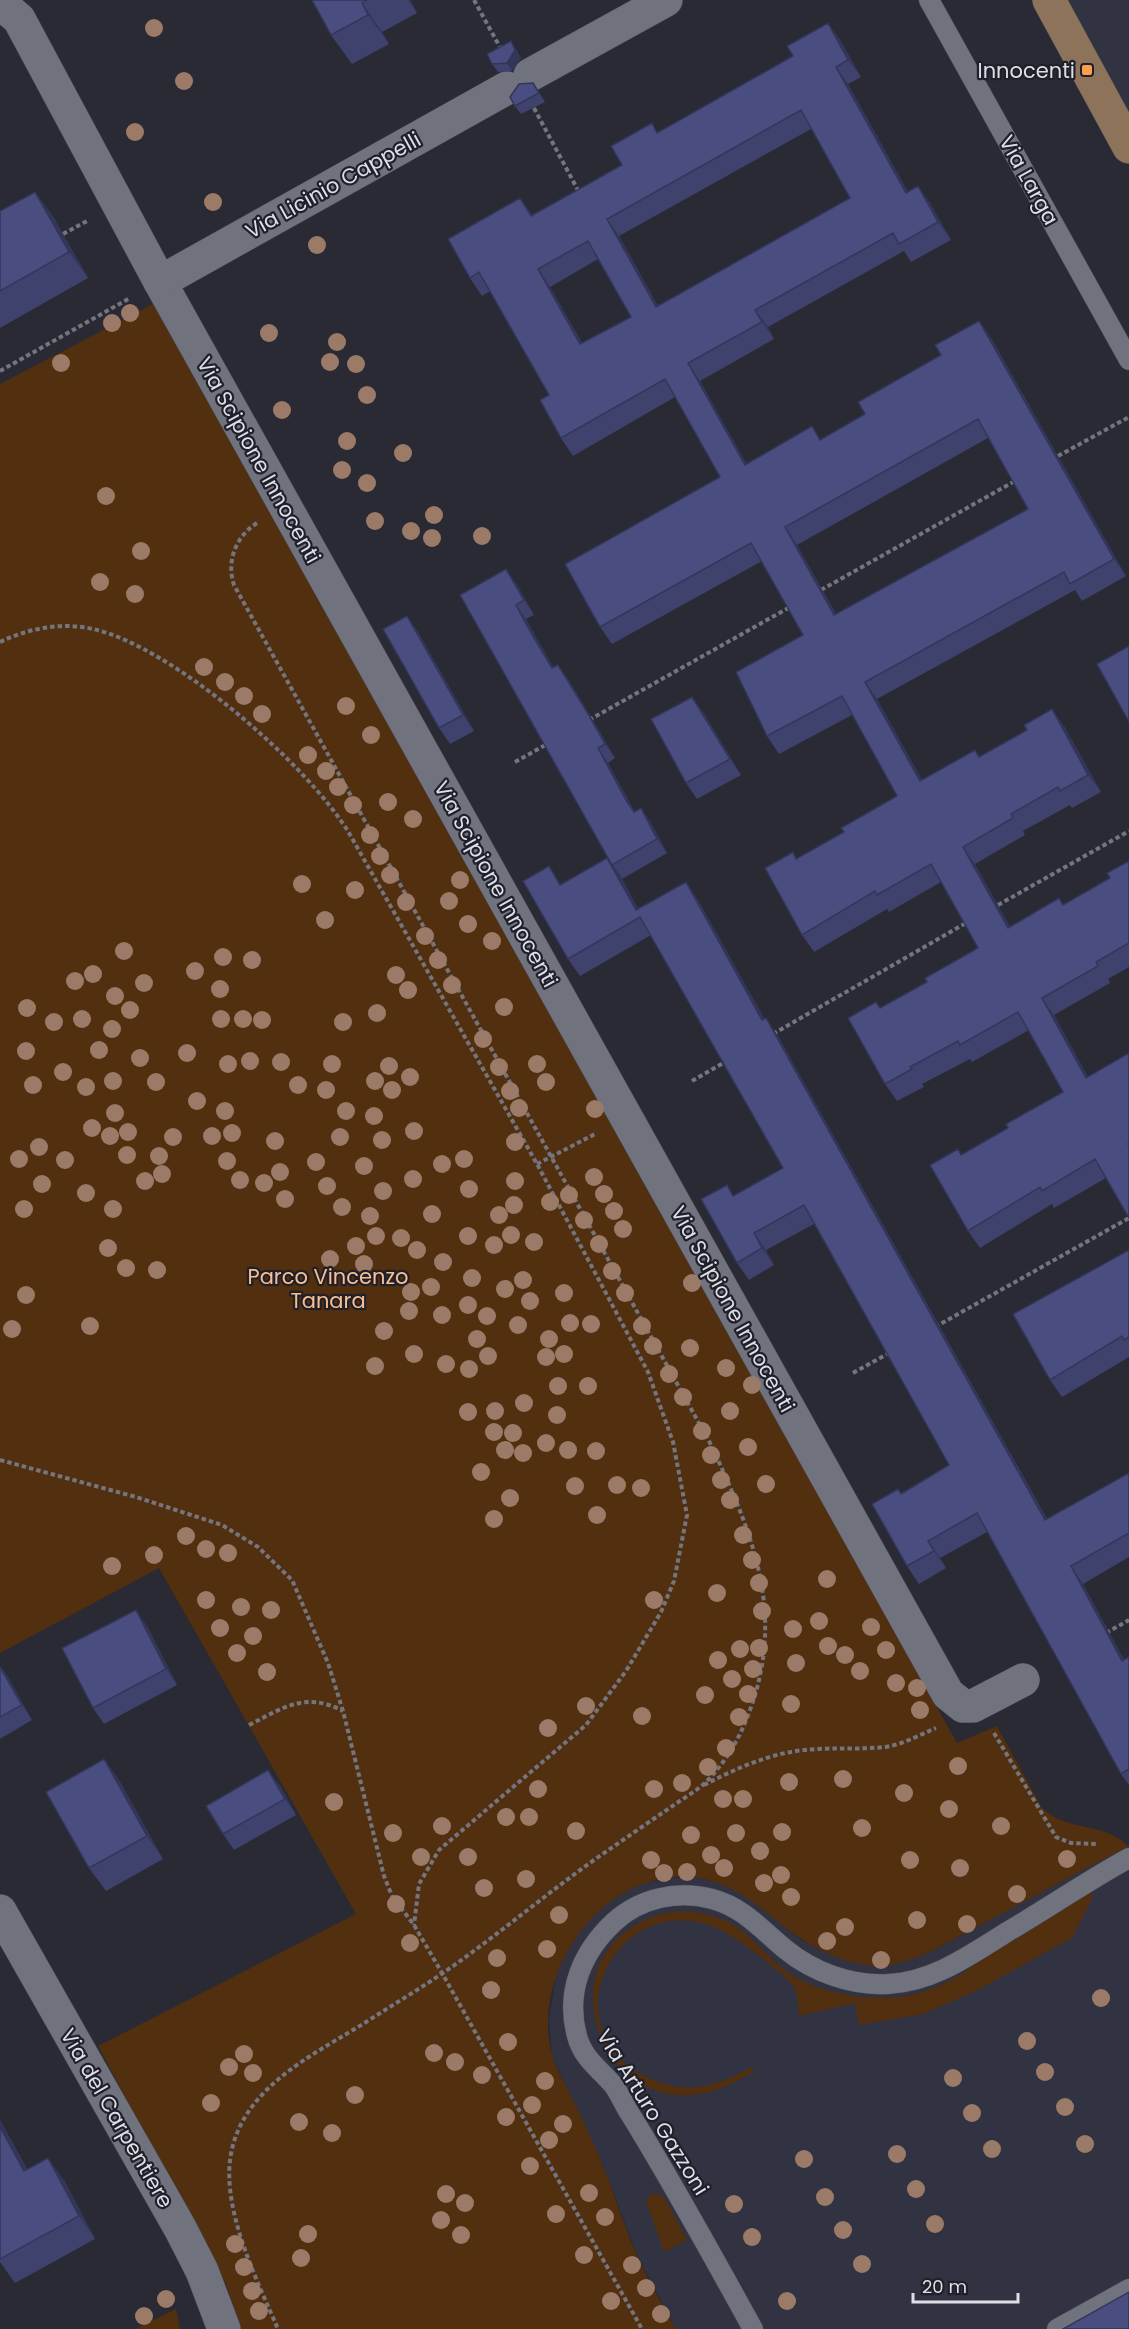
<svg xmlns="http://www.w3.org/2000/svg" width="1129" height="2329" font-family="Poppins,sans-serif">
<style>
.built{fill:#313342}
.green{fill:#522f0e}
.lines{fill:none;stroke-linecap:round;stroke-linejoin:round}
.service-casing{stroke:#474850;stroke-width:21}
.minor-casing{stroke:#474850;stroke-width:34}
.secondary-casing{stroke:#474850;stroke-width:34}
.path{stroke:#74757e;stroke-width:4;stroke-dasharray:4.5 3;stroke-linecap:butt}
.service{stroke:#70727e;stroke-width:20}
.minor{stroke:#70727e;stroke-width:33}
.secondary{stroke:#8d7359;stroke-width:33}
.tree{fill:#9b7b67}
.wall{fill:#3f426d;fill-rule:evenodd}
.shaded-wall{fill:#333659}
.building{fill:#494d7f;stroke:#333659;stroke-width:1.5;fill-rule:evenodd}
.poi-dot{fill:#fa9f4f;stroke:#1f202a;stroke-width:2}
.labels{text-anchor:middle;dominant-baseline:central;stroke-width:4.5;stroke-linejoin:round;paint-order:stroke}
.poi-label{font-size:21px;fill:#dedfe6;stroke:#1f202a;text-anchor:end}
.street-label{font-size:21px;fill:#dedfe6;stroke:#1f202a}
.park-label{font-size:21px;fill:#f8be90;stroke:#1f202a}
</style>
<rect width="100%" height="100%" fill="#292a34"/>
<g class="built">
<polygon points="1038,0 1129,0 1129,143"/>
<polygon points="1129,1845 1129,2329 676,2329 637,2255 605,2170 552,2056 549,2019 557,1971 567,1949 587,1922 611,1900 638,1885 667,1878 698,1878 721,1883 755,1901 801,1940 824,1951 876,1966 904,1962 932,1951"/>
</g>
<g class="green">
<path d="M153,304l804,1439 40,-17 45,82c27,25 61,13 86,38l-196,105c-17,7 -37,16 -56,15 -36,-2 -71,-22 -98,-44 -23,-20 -47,-38 -78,-44 -38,-6 -76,9 -103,35 -36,34 -60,94 -44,144 4,14 13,28 19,41 12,23 22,46 32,70 11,28 20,57 32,85 11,26 26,51 40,76h-435l-15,-45 -128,-238 258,-132 -197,-346 -159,85v-1269z"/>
<path d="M1090,1892l3,5 -21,41 -96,53 -53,23 -64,11 -4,-22 -56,13c-1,-8 -1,-19 -4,-27 -7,-13 -46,-41 -59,-50 -107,-73 -199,87 -87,139 38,18 69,8 103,-11l2,4c-15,9 -32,19 -49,22 -102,22 -158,-124 -64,-171 35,-18 77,-12 106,13 16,14 29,31 48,42 33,18 73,24 110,19 23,-3 52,-17 70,-32 5,-4 8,-9 13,-12 33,-22 68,-41 102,-60z"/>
<polygon points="653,2193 661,2195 665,2199 687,2240 664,2252 647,2204 647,2199"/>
<polygon points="176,2309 180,2329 136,2329"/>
</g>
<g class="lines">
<defs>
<g id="service">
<polyline points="929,0 1129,360"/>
<path d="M753,2329c-41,-74 -81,-148 -126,-220 -4,-7 -8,-16 -13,-23 -14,-17 -31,-27 -37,-50 -12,-44 5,-84 37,-114 26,-24 63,-32 98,-23 31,8 50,31 73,50 28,23 66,37 103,35 45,-2 82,-29 119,-52 41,-24 80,-51 122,-74"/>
<polyline points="1057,2329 1129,2289"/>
</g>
<g id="minor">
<polyline points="0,3 19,19 160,282 948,1694 963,1706 973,1706 1023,1680"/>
<polyline points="530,75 666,0"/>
<polyline points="160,282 507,88"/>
<polyline points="0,1911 180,2228 202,2271 224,2329"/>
</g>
<polyline id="secondary" points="1049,0 1129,147"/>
</defs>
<use href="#service" class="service-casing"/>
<use href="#minor" class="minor-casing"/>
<use href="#secondary" class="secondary-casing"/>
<g class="path">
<polyline points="474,0 501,49"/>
<polyline points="534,108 580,194"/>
<polyline points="63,234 87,221"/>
<polyline points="0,371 130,298"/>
<polyline points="1058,456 1129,417"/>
<path d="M257,523c-21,13 -31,38 -23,62l476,858c42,89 76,169 40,267 -10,28 -24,52 -45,73 -10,9 -23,16 -34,24 -25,17 -51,35 -77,53 -52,37 -101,79 -154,115 -24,16 -49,31 -74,47 -49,31 -116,61 -133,123 -16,56 23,133 45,184"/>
<polyline points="821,590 1015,481"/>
<path d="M0,642c29,-14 62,-20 93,-13 80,18 214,135 256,204l188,331 111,208 25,70 14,73 -13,66 -13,31 -35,59 -40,54 -147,125 -20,34 -5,41"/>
<polyline points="589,720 790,607"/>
<polyline points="515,762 549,743"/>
<polyline points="998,905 1129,831"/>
<polyline points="773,1034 966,923"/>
<polyline points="692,1081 725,1062"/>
<polyline points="537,1164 597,1133"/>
<polyline points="935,1327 1129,1218"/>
<polyline points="853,1373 889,1353"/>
<polyline points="0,1460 136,1497 222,1525 258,1547 292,1580 328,1663 343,1711 384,1876 392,1896 414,1925 442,1973 642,2329"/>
<polyline points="1106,1633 1129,1620"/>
<path d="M249,1725c34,-17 56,-34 94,-14"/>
<polyline points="994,1733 1056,1837 1071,1843 1097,1844"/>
<path d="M704,1785c31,-16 66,-32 101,-35 26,-3 53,0 79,-3 18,-2 35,-12 52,-19"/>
</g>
<use href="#service" class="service"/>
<use href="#minor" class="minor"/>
<use href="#secondary" class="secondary"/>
</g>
<g class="tree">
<circle cx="154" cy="28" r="9"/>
<circle cx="184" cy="81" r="9"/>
<circle cx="135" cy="132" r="9"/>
<circle cx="213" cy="202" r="9"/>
<circle cx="317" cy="245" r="9"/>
<circle cx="130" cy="313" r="9"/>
<circle cx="112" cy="323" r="9"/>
<circle cx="269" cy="333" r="9"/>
<circle cx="337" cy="342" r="9"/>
<circle cx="330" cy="362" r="9"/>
<circle cx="61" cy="363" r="9"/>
<circle cx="356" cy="364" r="9"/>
<circle cx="367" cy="395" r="9"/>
<circle cx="282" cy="410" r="9"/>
<circle cx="347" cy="441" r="9"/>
<circle cx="403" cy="453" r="9"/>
<circle cx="342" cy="470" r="9"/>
<circle cx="367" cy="483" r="9"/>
<circle cx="106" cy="496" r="9"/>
<circle cx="434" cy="515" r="9"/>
<circle cx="375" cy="521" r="9"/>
<circle cx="411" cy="531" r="9"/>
<circle cx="482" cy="536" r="9"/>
<circle cx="432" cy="538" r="9"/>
<circle cx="141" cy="551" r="9"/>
<circle cx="100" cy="582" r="9"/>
<circle cx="135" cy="594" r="9"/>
<circle cx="204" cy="667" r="9"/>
<circle cx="225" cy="682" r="9"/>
<circle cx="244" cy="696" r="9"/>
<circle cx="346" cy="706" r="9"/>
<circle cx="262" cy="714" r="9"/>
<circle cx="371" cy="735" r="9"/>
<circle cx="308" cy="755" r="9"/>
<circle cx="326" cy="771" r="9"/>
<circle cx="338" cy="787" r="9"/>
<circle cx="388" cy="802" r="9"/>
<circle cx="353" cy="805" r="9"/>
<circle cx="413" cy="819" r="9"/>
<circle cx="370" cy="835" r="9"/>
<circle cx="380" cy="856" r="9"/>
<circle cx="390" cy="875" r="9"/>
<circle cx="460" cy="880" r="9"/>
<circle cx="302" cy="884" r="9"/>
<circle cx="355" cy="890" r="9"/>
<circle cx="449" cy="901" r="9"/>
<circle cx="406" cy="902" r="9"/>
<circle cx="325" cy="920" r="9"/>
<circle cx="468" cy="924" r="9"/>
<circle cx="425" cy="936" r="9"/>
<circle cx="492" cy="941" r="9"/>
<circle cx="124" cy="951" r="9"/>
<circle cx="223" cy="957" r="9"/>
<circle cx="252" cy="960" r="9"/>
<circle cx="438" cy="960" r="9"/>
<circle cx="195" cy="971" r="9"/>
<circle cx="93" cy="974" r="9"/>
<circle cx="396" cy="975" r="9"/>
<circle cx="75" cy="981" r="9"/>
<circle cx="144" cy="983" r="9"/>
<circle cx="452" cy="985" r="9"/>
<circle cx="220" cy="989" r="9"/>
<circle cx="408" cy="990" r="9"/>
<circle cx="115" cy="996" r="9"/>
<circle cx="504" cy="1007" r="9"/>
<circle cx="27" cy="1008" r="9"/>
<circle cx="130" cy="1010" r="9"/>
<circle cx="377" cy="1013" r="9"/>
<circle cx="82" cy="1019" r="9"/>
<circle cx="221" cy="1019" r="9"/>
<circle cx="243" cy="1019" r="9"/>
<circle cx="262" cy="1020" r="9"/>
<circle cx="54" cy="1022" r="9"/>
<circle cx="343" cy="1022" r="9"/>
<circle cx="112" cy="1029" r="9"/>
<circle cx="483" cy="1039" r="9"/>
<circle cx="99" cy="1050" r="9"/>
<circle cx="26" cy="1051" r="9"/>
<circle cx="187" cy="1053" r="9"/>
<circle cx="140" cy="1058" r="9"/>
<circle cx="250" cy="1061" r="9"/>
<circle cx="281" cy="1062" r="9"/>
<circle cx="228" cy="1064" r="9"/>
<circle cx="332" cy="1064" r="9"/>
<circle cx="537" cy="1064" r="9"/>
<circle cx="389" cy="1066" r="9"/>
<circle cx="499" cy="1067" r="9"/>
<circle cx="63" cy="1072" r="9"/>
<circle cx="410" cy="1077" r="9"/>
<circle cx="113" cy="1081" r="9"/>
<circle cx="375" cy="1081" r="9"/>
<circle cx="156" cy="1082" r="9"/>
<circle cx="546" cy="1082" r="9"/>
<circle cx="33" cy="1085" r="9"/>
<circle cx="298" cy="1085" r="9"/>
<circle cx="86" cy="1087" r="9"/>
<circle cx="326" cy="1090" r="9"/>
<circle cx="392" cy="1090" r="9"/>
<circle cx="510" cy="1091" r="9"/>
<circle cx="197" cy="1101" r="9"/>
<circle cx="519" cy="1108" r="9"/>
<circle cx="595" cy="1109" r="9"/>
<circle cx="225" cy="1111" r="9"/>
<circle cx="346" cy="1111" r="9"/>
<circle cx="115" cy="1113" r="9"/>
<circle cx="374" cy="1116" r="9"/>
<circle cx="92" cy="1128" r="9"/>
<circle cx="414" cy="1131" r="9"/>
<circle cx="128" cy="1132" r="9"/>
<circle cx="232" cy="1133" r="9"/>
<circle cx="110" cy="1136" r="9"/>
<circle cx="212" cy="1136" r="9"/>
<circle cx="173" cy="1137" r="9"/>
<circle cx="340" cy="1137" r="9"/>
<circle cx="382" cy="1140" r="9"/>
<circle cx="275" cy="1141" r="9"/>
<circle cx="515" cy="1142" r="9"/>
<circle cx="39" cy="1147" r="9"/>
<circle cx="127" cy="1155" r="9"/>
<circle cx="159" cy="1156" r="9"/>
<circle cx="19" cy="1159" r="9"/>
<circle cx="464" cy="1159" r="9"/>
<circle cx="65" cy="1160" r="9"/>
<circle cx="227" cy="1161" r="9"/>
<circle cx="316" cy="1162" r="9"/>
<circle cx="442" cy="1164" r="9"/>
<circle cx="364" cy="1166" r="9"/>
<circle cx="280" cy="1172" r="9"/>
<circle cx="162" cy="1174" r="9"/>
<circle cx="594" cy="1177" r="9"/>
<circle cx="413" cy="1179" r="9"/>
<circle cx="240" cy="1180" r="9"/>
<circle cx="145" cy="1181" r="9"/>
<circle cx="515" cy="1181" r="9"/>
<circle cx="264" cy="1183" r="9"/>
<circle cx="42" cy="1184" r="9"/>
<circle cx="327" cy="1186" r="9"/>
<circle cx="469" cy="1189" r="9"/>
<circle cx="383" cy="1191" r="9"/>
<circle cx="86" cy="1193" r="9"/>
<circle cx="604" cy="1194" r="9"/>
<circle cx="569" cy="1195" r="9"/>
<circle cx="285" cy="1199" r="9"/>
<circle cx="550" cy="1202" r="9"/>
<circle cx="514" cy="1205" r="9"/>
<circle cx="342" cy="1207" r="9"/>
<circle cx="24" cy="1209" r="9"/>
<circle cx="113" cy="1209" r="9"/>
<circle cx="614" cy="1211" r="9"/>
<circle cx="432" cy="1214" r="9"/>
<circle cx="499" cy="1215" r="9"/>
<circle cx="370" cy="1216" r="9"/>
<circle cx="584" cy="1220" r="9"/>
<circle cx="623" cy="1229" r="9"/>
<circle cx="511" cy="1235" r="9"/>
<circle cx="376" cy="1236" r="9"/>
<circle cx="468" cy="1236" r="9"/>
<circle cx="401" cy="1238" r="9"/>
<circle cx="534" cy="1242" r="9"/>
<circle cx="599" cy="1244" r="9"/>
<circle cx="494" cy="1245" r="9"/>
<circle cx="356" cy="1246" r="9"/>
<circle cx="108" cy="1248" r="9"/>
<circle cx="417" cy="1250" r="9"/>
<circle cx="330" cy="1259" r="9"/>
<circle cx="443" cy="1262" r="9"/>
<circle cx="364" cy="1264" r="9"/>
<circle cx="126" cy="1268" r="9"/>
<circle cx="157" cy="1270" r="9"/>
<circle cx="612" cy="1271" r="9"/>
<circle cx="472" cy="1278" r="9"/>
<circle cx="523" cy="1280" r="9"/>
<circle cx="692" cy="1283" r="9"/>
<circle cx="431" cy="1287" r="9"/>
<circle cx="505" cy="1289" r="9"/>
<circle cx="411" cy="1292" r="9"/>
<circle cx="564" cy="1293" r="9"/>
<circle cx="625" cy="1293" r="9"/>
<circle cx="26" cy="1295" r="9"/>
<circle cx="530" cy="1301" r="9"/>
<circle cx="468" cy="1305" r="9"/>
<circle cx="409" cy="1311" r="9"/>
<circle cx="442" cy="1315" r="9"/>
<circle cx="487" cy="1316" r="9"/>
<circle cx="570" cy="1323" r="9"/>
<circle cx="591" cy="1324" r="9"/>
<circle cx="518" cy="1325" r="9"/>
<circle cx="90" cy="1326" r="9"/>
<circle cx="642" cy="1326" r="9"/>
<circle cx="12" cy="1329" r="9"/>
<circle cx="384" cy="1331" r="9"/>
<circle cx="477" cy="1339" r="9"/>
<circle cx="549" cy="1339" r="9"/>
<circle cx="653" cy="1346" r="9"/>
<circle cx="690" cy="1348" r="9"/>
<circle cx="414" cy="1354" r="9"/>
<circle cx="564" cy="1354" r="9"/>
<circle cx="488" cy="1356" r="9"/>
<circle cx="546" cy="1357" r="9"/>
<circle cx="446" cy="1364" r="9"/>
<circle cx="375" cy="1366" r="9"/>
<circle cx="726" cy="1368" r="9"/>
<circle cx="469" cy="1369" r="9"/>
<circle cx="669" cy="1374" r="9"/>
<circle cx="752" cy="1385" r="9"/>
<circle cx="558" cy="1386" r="9"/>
<circle cx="588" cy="1386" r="9"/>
<circle cx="683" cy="1397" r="9"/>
<circle cx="524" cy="1403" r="9"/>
<circle cx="495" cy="1411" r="9"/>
<circle cx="730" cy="1411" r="9"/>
<circle cx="468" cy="1412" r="9"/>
<circle cx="557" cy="1415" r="9"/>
<circle cx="702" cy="1431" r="9"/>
<circle cx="494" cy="1432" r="9"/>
<circle cx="513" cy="1433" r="9"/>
<circle cx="546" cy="1443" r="9"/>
<circle cx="748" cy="1447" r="9"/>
<circle cx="505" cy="1450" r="9"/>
<circle cx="568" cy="1450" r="9"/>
<circle cx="596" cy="1451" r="9"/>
<circle cx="523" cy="1453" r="9"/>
<circle cx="711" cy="1455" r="9"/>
<circle cx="481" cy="1472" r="9"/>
<circle cx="721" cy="1480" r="9"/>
<circle cx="766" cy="1484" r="9"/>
<circle cx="617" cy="1485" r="9"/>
<circle cx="575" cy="1486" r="9"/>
<circle cx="641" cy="1488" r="9"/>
<circle cx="510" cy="1498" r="9"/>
<circle cx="730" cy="1500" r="9"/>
<circle cx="597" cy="1515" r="9"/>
<circle cx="494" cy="1519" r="9"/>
<circle cx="743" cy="1535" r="9"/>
<circle cx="186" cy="1536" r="9"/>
<circle cx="206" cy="1549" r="9"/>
<circle cx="228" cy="1553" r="9"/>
<circle cx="154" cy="1555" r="9"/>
<circle cx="752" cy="1560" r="9"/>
<circle cx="112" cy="1566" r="9"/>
<circle cx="827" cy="1579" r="9"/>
<circle cx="759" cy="1583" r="9"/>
<circle cx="717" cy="1593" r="9"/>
<circle cx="206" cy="1600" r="9"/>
<circle cx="654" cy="1600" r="9"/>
<circle cx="241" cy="1607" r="9"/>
<circle cx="271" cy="1610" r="9"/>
<circle cx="762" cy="1611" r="9"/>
<circle cx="819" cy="1621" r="9"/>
<circle cx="871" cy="1627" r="9"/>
<circle cx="220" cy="1628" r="9"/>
<circle cx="793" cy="1629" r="9"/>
<circle cx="253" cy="1636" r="9"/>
<circle cx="828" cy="1646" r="9"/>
<circle cx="759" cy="1648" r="9"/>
<circle cx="740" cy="1649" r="9"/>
<circle cx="886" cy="1650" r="9"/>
<circle cx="237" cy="1653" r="9"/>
<circle cx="845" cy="1655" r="9"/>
<circle cx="718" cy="1660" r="9"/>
<circle cx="796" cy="1663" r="9"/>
<circle cx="753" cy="1669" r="9"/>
<circle cx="860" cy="1671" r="9"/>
<circle cx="267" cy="1672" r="9"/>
<circle cx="732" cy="1679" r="9"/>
<circle cx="896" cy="1683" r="9"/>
<circle cx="917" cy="1688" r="9"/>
<circle cx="748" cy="1694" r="9"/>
<circle cx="705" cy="1695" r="9"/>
<circle cx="791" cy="1704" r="9"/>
<circle cx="586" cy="1706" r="9"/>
<circle cx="920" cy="1710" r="9"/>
<circle cx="642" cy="1716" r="9"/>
<circle cx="739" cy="1717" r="9"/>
<circle cx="548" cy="1728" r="9"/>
<circle cx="726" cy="1748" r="9"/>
<circle cx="958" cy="1766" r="9"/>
<circle cx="708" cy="1767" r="9"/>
<circle cx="843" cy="1779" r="9"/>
<circle cx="789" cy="1782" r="9"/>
<circle cx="682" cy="1783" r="9"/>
<circle cx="538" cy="1789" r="9"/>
<circle cx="654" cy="1789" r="9"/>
<circle cx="904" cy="1793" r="9"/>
<circle cx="723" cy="1799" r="9"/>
<circle cx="743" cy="1799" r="9"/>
<circle cx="334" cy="1802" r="9"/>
<circle cx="949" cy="1809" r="9"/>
<circle cx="506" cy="1817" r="9"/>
<circle cx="529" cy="1817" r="9"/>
<circle cx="442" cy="1826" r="9"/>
<circle cx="1001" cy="1826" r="9"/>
<circle cx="862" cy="1828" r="9"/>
<circle cx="576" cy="1831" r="9"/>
<circle cx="782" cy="1832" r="9"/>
<circle cx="393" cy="1833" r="9"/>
<circle cx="736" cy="1833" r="9"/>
<circle cx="691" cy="1835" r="9"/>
<circle cx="760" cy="1851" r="9"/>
<circle cx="711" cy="1855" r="9"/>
<circle cx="421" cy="1857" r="9"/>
<circle cx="468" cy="1857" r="9"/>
<circle cx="1067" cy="1859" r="9"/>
<circle cx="651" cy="1860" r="9"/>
<circle cx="910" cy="1860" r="9"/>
<circle cx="724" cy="1868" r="9"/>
<circle cx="960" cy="1868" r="9"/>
<circle cx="687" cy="1872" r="9"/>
<circle cx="664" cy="1873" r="9"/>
<circle cx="781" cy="1875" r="9"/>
<circle cx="526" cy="1879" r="9"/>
<circle cx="764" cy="1883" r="9"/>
<circle cx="484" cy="1888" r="9"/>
<circle cx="1017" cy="1894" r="9"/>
<circle cx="791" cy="1897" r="9"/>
<circle cx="396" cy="1904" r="9"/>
<circle cx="559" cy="1915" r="9"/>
<circle cx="917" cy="1920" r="9"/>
<circle cx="967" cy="1924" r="9"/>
<circle cx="845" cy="1927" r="9"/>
<circle cx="827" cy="1941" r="9"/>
<circle cx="410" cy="1943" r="9"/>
<circle cx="547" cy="1949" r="9"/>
<circle cx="497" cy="1958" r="9"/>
<circle cx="881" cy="1960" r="9"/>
<circle cx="491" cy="1990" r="9"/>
<circle cx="1101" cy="1998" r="9"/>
<circle cx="1027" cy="2041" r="9"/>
<circle cx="508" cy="2042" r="9"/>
<circle cx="434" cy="2053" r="9"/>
<circle cx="244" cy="2054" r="9"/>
<circle cx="455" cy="2062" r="9"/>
<circle cx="229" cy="2067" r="9"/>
<circle cx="1045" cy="2072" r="9"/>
<circle cx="253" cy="2073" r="9"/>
<circle cx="482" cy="2075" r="9"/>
<circle cx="953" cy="2078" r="9"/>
<circle cx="545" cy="2081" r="9"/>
<circle cx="355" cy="2095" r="9"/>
<circle cx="211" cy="2103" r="9"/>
<circle cx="532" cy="2105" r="9"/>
<circle cx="1065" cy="2107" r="9"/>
<circle cx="972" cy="2113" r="9"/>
<circle cx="506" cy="2117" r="9"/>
<circle cx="299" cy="2122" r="9"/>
<circle cx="563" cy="2124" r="9"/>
<circle cx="332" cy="2133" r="9"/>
<circle cx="549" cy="2140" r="9"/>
<circle cx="1085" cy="2144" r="9"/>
<circle cx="992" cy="2149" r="9"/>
<circle cx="897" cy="2154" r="9"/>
<circle cx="804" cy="2159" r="9"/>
<circle cx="530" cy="2166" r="9"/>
<circle cx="916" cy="2189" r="9"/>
<circle cx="589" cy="2193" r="9"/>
<circle cx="446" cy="2194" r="9"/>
<circle cx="825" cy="2197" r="9"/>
<circle cx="465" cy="2203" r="9"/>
<circle cx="734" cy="2204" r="9"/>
<circle cx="556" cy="2214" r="9"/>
<circle cx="605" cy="2217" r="9"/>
<circle cx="441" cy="2220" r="9"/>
<circle cx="935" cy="2224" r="9"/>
<circle cx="843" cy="2230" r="9"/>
<circle cx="308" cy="2234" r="9"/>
<circle cx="461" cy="2235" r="9"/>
<circle cx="752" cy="2237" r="9"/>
<circle cx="235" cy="2244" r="9"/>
<circle cx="584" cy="2255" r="9"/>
<circle cx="301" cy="2258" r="9"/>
<circle cx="862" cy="2264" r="9"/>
<circle cx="632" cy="2265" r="9"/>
<circle cx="244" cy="2267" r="9"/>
<circle cx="646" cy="2288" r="9"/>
<circle cx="252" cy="2291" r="9"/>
<circle cx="166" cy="2299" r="9"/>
<circle cx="611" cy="2301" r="9"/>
<circle cx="787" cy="2301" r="9"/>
<circle cx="259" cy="2311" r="9"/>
<circle cx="661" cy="2314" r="9"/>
<circle cx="144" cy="2316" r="9"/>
</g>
<g class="wall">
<polygon points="312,0 410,0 417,13 382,32 389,44 352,64 331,35"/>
<path d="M828,23l12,17 21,37 -13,7 60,108 22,11 21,37 -40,22 -7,-11 -136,76 6,12 -74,42 46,83 75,-24 44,-26 76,-59 38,-34 12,17 135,238 -44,25 -7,-11 -198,109 45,81 57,-24 85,-30 37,66 -29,16 -2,-3 -47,26 2,4 -50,29 35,63 54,-23 46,-26 19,-17v106l-21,12 2,4 -56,32 34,62 41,-24v165l-23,-40 -52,30 -2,-4 -72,44 -12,-17 -6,-76 46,-27 55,-36 -34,-62 -57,32 -2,-3 -48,25 2,3 -27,14 -12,-17 -9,-82 5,6 46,-26 51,-34 -37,-66 -52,30 -2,-3 -73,43 -12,-17 -5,-77 47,-26 53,-36 -45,-81 -73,39 -12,-18 36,-101 -41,-74 -150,83 -12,-17 120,-150 -45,-80 -102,59 -12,-18 -12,-43 -59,-104 -8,5 -12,-18 50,-80 12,17 90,-50 36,-33 135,-76zM811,129l39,69 -192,108 -39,-70zM598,259l33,58 -49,26 -32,-56zM988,438l40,71 -192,105 -39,-69z"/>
<polygon points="511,41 521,58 512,71 498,72 492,64"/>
<polygon points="533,83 545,102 521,114 515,106"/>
<polygon points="35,192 54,218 88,278 0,328 0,211"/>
<polygon points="516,583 534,615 526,619 541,647 553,667 558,665 568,679 597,727 615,758 608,763 635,812 641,808 651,823 667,853 622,879 612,865 460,595"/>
<polygon points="407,616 418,632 474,731 450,744 439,728"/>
<polygon points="703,712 741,775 697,799 686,783"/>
<polygon points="607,858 620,875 638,909 686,882 698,900 764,1019 766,1018 778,1036 1047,1519 1129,1473 1129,1557 1083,1584 1124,1660 1129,1657 1129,1785 1121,1774 987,1532 940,1558 946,1568 919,1584 907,1566 898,1489 901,1493 949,1465 814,1224 766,1250 774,1265 749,1280 737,1263 735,1196 783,1168 651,935 580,976 568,959 561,884"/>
<polygon points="1129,1250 1129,1357 1062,1397 1050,1380"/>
<polygon points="147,1626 177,1685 104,1724 93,1708"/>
<polygon points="0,1666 8,1677 32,1720 0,1739"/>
<polygon points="104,1759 120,1782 163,1859 106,1891 89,1868"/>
<polygon points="280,1786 296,1815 234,1850 223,1834"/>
<polygon points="0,2120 27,2169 64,2180 95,2239 15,2283 0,2262"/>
</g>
<g class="shaded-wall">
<polygon points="408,0 410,0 417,13"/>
<polygon points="362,3 382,32 389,44 368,15"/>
<polygon points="828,23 840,40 861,77 848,60"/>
<polygon points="511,41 521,58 512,71 507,63"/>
<polygon points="836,67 848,84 918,210 906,193"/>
<polygon points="918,186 930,203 951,240 938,222"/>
<polygon points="35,192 54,218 88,278 69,252"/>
<polygon points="607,219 619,236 668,324 656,307"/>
<polygon points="538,269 550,287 592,362 580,344"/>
<polygon points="755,310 768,327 774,339 762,322"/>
<polygon points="979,321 991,338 1126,576 1114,559"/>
<polygon points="688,363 700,381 757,482 745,465"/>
<polygon points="785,527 797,545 846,633 834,615"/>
<polygon points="506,569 516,583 534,615 524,600"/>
<polygon points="516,605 526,619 562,682 552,668"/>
<polygon points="407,616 418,632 474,731 463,715"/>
<polygon points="558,665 568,679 597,727 615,758 605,744"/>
<polygon points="865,682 877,699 932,798 920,781"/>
<polygon points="692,697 703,712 741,775 730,759"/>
<polygon points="1052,709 1064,726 1101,792 1088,775"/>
<polygon points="598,748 608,763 636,814 626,800"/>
<polygon points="641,808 651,823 667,853 657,839"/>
<polygon points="963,847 975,864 1020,945 1008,928"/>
<polygon points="607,858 620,875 648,927 636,910"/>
<polygon points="686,882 698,900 775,1037 762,1020"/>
<polygon points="1042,998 1054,1015 1098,1095 1086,1078"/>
<polygon points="766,1018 778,1036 1057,1538 1045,1520"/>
<polygon points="754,1233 766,1250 774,1265 762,1248"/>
<polygon points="928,1541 940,1558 946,1568 934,1551"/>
<polygon points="1071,1566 1083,1584 1129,1669 1122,1661"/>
<polygon points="136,1610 147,1626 177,1685 166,1669"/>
<polygon points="0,1666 8,1677 32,1720 22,1705"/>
<polygon points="104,1759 120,1782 163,1859 147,1836"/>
<polygon points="268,1770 280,1786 296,1815 285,1799"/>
<polygon points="0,2120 40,2194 24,2171 0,2127"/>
<polygon points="48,2158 64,2180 95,2239 79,2216"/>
</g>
<g class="building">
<polygon points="312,0 367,0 362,3 368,15 331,35"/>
<path d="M828,23l20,37 -12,7 70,126 12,-7 20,36 -39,22 -6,-11 -138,77 7,12 -74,41 57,102 67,-39 8,14 45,-26 -7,-12 83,-47 -6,-10 44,-24 135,238 -44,25 -6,-12 -199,110 55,99 55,-31 4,7 48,-27 -3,-5 28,-16 36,66 -28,16 -2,-4 -47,27 2,4 -50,29 45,81 51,-30 4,7 47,-27 -3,-5 22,-12v82l-33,19 2,4 -56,32 44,80 43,-25v90l-1,1 1,2v72l-34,-59 -53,32 -2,-4 -72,44 -38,-66 28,-16 3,6 47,-27 -2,-4 57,-32 -45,-80 -58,33 -2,-4 -48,26 2,2 -27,15 -37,-66 28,-16 4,6 47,-26 -2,-4 53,-30 -47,-84 -54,31 -2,-4 -73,44 -37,-67 28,-16 3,7 48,-27 -3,-4 56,-32 -55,-100 -75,40 -31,-64 67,-37 -52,-92 -151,84 -35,-63 155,-87 -55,-98 -104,59 -21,-38 9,-5 -70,-123 -9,6 -22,-39 72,-41 11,18 91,-51 -11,-19 41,-23 5,10 136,-77 -6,-10zM801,110l49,88 -194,109 -49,-88zM588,241l43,76 -51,27 -42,-75zM978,419l50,90 -194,106 -49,-88z"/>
<polygon points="511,41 515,50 507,63 492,64 487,54"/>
<polygon points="533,83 539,93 515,106 510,97 519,84"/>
<polygon points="35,192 69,252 0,291 0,211"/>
<polygon points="506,569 524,600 516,605 531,633 552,668 558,665 587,712 605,744 598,748 626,800 634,812 641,808 657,839 612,865 460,595"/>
<polygon points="407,616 463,715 439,728 383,629"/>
<polygon points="1129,646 1129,722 1097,664"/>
<polygon points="692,697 730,759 686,783 651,719"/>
<polygon points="607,858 636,910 686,882 762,1020 766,1018 1045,1520 1129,1473 1129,1533 1071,1566 1122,1661 1129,1657 1129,1769 1121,1774 977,1513 928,1541 934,1551 907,1566 872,1504 898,1489 901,1494 949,1465 804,1205 754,1233 762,1248 737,1263 701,1199 727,1185 733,1196 783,1168 640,917 568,959 523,881 549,866 560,885"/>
<polygon points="1129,1250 1129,1337 1124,1340 1122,1336 1050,1380 1013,1314"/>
<polygon points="136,1610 166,1669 93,1708 62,1648"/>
<polygon points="0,1667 22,1705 0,1717"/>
<polygon points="104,1759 147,1836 89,1868 46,1792"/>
<polygon points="268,1770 285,1799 223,1834 206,1806"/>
<polygon points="0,2127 24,2171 48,2158 79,2216 0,2259"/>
<polygon points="1129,2292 1129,2329 1063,2329"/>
</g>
<rect class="poi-dot" x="1081" y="64" width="12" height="12" rx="3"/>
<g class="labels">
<g class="poi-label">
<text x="1075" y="70">Innocenti</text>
</g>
<g class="street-label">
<text transform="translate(1029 180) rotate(61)">Via Larga</text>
<text transform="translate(333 185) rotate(-29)">Via Licinio Cappelli</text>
<text transform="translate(259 460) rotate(61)">Via Scipione Innocenti</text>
<text transform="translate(496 884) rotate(61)">Via Scipione Innocenti</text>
<text transform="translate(733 1309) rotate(61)">Via Scipione Innocenti</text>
<text transform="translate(653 2112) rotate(58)">Via Arturo Gazzoni</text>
<text transform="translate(117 2118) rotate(60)">Via del Carpentiere</text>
</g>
<g class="park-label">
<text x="328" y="1276">Parco Vincenzo<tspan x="328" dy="24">Tanara</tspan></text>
</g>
</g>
<path d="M913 2293v9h105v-9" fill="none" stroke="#dedfe6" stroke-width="3"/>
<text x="922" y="2293" font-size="18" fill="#dedfe6" stroke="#1f202a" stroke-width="4.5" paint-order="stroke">20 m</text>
</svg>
